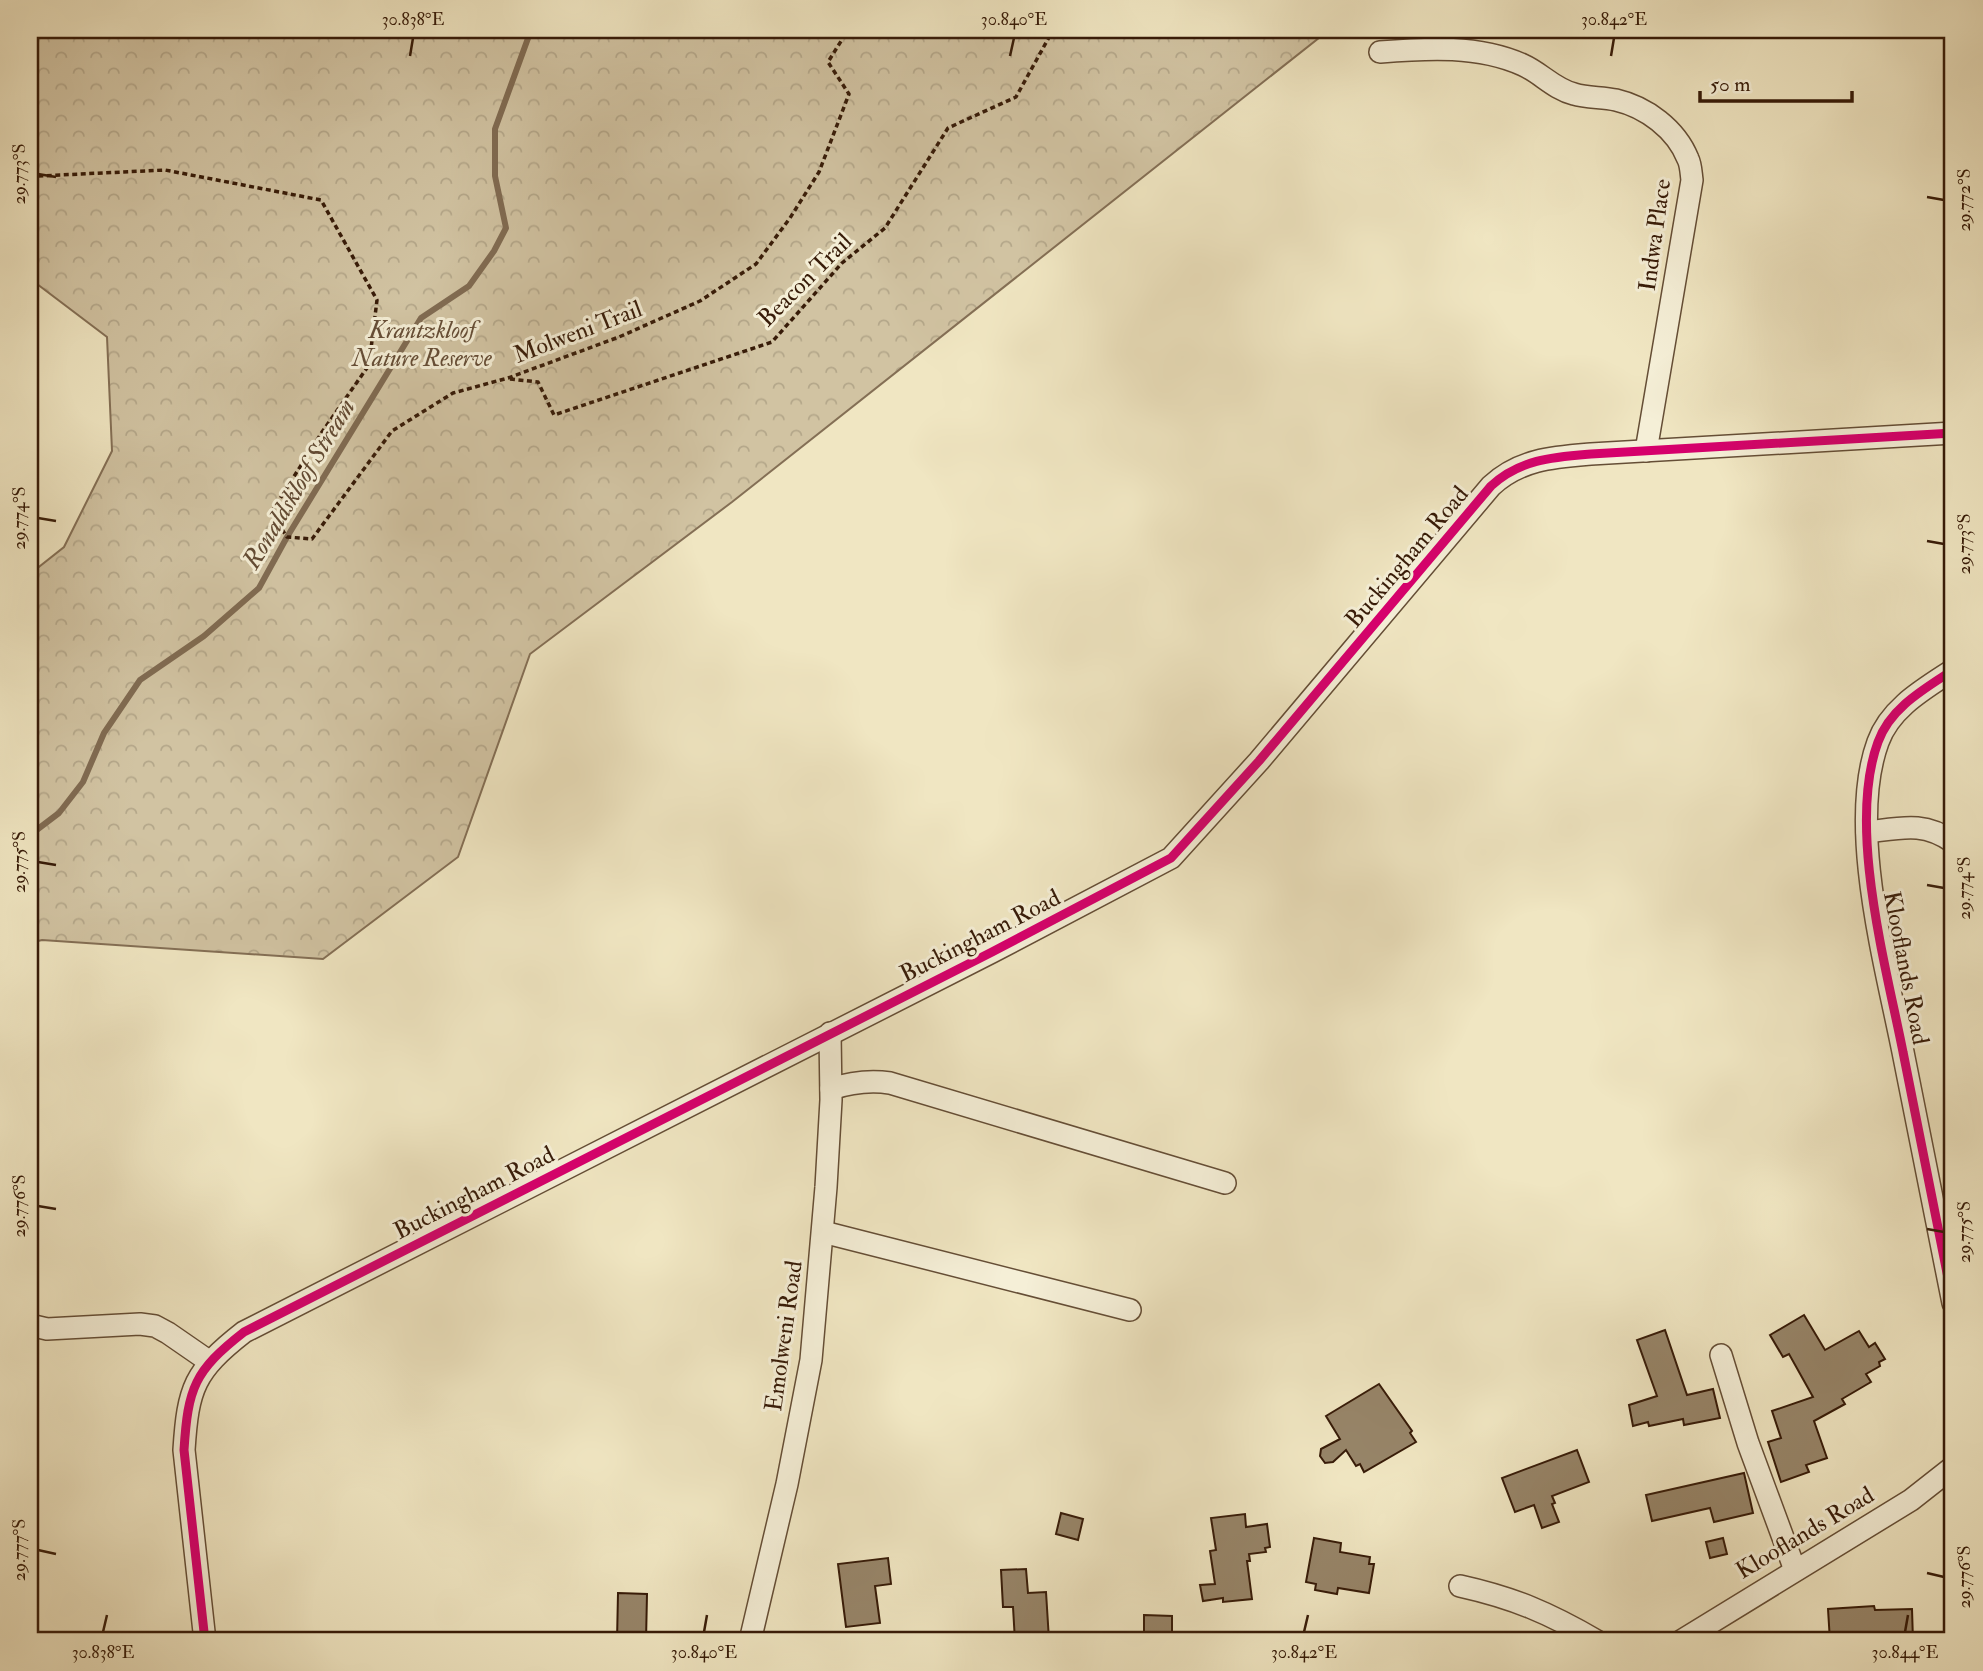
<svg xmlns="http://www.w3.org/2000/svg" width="1983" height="1671" font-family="'IM FELL Double Pica',serif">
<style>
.park{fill:url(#park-crowns);stroke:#846f55;stroke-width:2}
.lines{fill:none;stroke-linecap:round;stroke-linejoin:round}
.stream{stroke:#806b52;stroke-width:6}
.building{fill:#978569;stroke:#371b08;stroke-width:2}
.minor-casing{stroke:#654e36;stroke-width:24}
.path{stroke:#371b08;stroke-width:3.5;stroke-dasharray:5 3.5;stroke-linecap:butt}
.minor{stroke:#f5efd7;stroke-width:21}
.cycleway-casing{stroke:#f5efd7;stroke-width:13}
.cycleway{stroke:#d6006c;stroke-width:9}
.ticks{fill:none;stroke:#371b08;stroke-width:2.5}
.labels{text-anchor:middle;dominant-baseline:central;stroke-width:6;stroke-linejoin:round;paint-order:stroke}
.street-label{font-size:24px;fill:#371b08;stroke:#f5efd7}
.park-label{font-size:24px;font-style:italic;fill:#654d36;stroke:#f5efd7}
.water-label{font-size:26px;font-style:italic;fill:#624a33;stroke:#f5efd7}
.neatline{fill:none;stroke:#371b08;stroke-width:2.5}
.ticks-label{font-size:18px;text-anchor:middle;fill:#371b08}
</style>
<defs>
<pattern id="park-crowns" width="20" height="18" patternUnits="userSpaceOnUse" patternTransform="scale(1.75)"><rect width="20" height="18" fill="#d1c3a2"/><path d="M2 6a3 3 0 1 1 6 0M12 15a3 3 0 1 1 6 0" fill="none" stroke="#b4a78a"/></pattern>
</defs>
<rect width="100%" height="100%" fill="#f0e6c2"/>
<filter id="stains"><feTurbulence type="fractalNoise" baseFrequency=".00286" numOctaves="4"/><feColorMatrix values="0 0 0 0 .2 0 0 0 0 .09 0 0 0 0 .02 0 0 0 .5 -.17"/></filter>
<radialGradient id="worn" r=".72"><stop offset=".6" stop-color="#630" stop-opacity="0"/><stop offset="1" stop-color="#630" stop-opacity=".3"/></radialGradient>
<polygon class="park" points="30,30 1329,30 732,502 530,654 458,857 323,959 42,940 30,943 30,574 64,547 112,451 107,337 37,284 30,284"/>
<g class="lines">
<polyline class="stream" points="30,835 59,813 83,782 104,733 140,680 204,636 259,588 287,537 421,318 469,286 494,251 506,228 495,176 495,129 531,30"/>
</g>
<g class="building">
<polygon points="1804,1315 1825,1350 1859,1331 1869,1347 1875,1343 1885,1359 1879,1362 1880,1366 1866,1374 1871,1382 1842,1399 1845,1404 1814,1421 1827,1458 1806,1465 1809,1472 1781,1482 1768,1442 1781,1438 1772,1411 1813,1397 1789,1354 1783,1357 1770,1335"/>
<polygon points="1665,1330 1687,1395 1713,1389 1720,1418 1684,1425 1683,1419 1649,1426 1648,1422 1633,1426 1629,1405 1657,1396 1637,1340"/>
<polygon points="1379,1384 1412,1431 1410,1433 1416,1442 1364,1472 1360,1464 1356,1466 1346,1450 1333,1462 1325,1463 1320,1456 1321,1449 1340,1439 1326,1416"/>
<polygon points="1577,1450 1589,1482 1552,1496 1555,1503 1552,1504 1559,1522 1542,1528 1534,1505 1515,1512 1502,1478"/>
<polygon points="1744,1473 1753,1513 1714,1522 1710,1508 1652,1521 1646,1495"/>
<polygon points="1061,1513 1083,1519 1078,1540 1056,1534"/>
<polygon points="1245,1514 1246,1527 1267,1524 1270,1547 1265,1548 1266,1552 1249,1554 1250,1561 1247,1561 1252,1599 1223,1602 1223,1598 1203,1601 1200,1585 1215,1584 1210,1551 1216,1550 1211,1518"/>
<polygon points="1314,1538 1341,1543 1340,1552 1370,1557 1369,1564 1374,1564 1369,1593 1338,1588 1337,1594 1315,1590 1316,1584 1306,1582"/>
<polygon points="1723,1538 1727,1554 1710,1558 1706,1542"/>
<polygon points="888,1558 891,1584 875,1586 880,1623 846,1627 838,1564"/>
<polygon points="1026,1569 1028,1593 1046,1592 1049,1640 1015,1641 1013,1607 1003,1607 1001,1570"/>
<polygon points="618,1593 647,1594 646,1641 617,1641"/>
<polygon points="1874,1606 1875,1610 1912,1609 1913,1641 1830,1641 1828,1609"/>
<polygon points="1144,1615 1172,1616 1172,1641 1144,1641"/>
</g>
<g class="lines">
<defs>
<g id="minor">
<path d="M1380,52c47,-4 99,-7 143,13 18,8 31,24 51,29 13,4 28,3 42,6 30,7 60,29 72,59 3,6 3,14 4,21l-46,271"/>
<path d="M1953,670c-29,19 -63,38 -75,72 -31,84 8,224 25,310 17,84 34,168 50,251"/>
<path d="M1867,832c34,-4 57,-11 86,10"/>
<path d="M831,1089c21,-7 38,-9 59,-6l335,100"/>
<polyline points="823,1232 1130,1310"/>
<polyline points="30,1325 47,1329 140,1324 155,1326 168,1333 210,1362"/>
<polyline points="1721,1355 1748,1443 1795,1570"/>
<path d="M1460,1586c54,12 89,27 137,55"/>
<path d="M205,1641l-21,-191c4,-62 10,-79 60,-118l748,-380 179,-94 88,-97 232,-275c29,-27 63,-29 100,-32l362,-21"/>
<polyline points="750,1641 787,1484 811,1360 826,1187 831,1100 830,1033"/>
<polyline points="1681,1641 1911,1500 1953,1467"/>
</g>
</defs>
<use href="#minor" class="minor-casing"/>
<g class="path">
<polyline points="30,174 39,176 165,170 321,200 377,300 369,365 322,432 271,513 287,537 312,539 392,431 453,393 508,378 619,337 700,301 756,264 790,218 819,172 849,94 828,62 848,30"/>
<polyline points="510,379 538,382 554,415 772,342 842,263 885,228 948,128 1016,97 1053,30"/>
</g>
<use href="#minor" class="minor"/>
<defs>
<g id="cycleway">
<path d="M1953,670c-29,19 -63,38 -75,72 -31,84 8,224 25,310 17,84 34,168 50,251"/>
<path d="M205,1641l-21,-191c4,-62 10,-79 60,-118l748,-380 179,-94 88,-97 232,-275c29,-27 63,-29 100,-32l362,-21"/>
</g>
</defs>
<use href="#cycleway" class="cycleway-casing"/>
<use href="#cycleway" class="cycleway"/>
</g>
<path class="ticks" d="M410,56l3,-18M1010,56l4,-18M1611,56l3,-18M38,174l18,3M1927,197l17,3M38,518l18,3M1927,541l17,3M38,862l18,3M1927,885l17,3M38,1206l18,3M1927,1229l17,3M38,1550l18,4M1927,1573l17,4M103,1632l4,-17M704,1632l3,-17M1304,1632l4,-17M1905,1632l3,-17"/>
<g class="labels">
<g class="street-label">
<text transform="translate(1655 235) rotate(-82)">Indwa Place</text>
<text transform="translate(805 280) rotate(-45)">Beacon Trail</text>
<text transform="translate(578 332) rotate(-21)">Molweni Trail</text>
<text transform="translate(1407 557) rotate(-50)">Buckingham Road</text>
<text transform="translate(980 936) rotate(-27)">Buckingham Road</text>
<text transform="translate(1906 968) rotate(79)">Klooflands Road</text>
<text transform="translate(474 1193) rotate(-27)">Buckingham Road</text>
<text transform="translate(784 1336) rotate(-82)">Emolweni Road</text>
<text transform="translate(1805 1533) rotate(-31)">Klooflands Road</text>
</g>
<g class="park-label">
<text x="422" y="330">Krantzkloof<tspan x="422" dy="28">Nature Reserve</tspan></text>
</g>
<g class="water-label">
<text transform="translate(299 484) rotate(-59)">Ronaldskloof Stream</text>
</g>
</g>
<rect width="1983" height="1671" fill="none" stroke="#f0e6c2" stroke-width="77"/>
<path d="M1700 91v10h152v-10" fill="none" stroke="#371b08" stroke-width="3.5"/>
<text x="1710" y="91" font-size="21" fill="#371b08" stroke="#f5efd7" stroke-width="5" paint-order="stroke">50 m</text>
<rect x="38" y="38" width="1906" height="1594" class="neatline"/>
<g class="ticks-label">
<text x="413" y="25">30.838°E</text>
<text x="1014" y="25">30.840°E</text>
<text x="1614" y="25">30.842°E</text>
<text transform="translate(19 174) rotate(-90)" y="6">29.773°S</text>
<text transform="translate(1964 200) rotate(-90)" y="6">29.772°S</text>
<text transform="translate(19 518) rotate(-90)" y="6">29.774°S</text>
<text transform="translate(1964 544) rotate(-90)" y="6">29.773°S</text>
<text transform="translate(19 862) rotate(-90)" y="6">29.775°S</text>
<text transform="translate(1964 888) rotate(-90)" y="6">29.774°S</text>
<text transform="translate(19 1206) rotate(-90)" y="6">29.776°S</text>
<text transform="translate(1964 1232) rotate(-90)" y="6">29.775°S</text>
<text transform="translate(19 1550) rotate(-90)" y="6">29.777°S</text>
<text transform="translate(1964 1577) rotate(-90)" y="6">29.776°S</text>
<text x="103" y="1658">30.838°E</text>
<text x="704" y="1658">30.840°E</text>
<text x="1304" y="1658">30.842°E</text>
<text x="1905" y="1658">30.844°E</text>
</g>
<rect width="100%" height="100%" filter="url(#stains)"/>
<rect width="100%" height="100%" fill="url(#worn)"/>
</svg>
